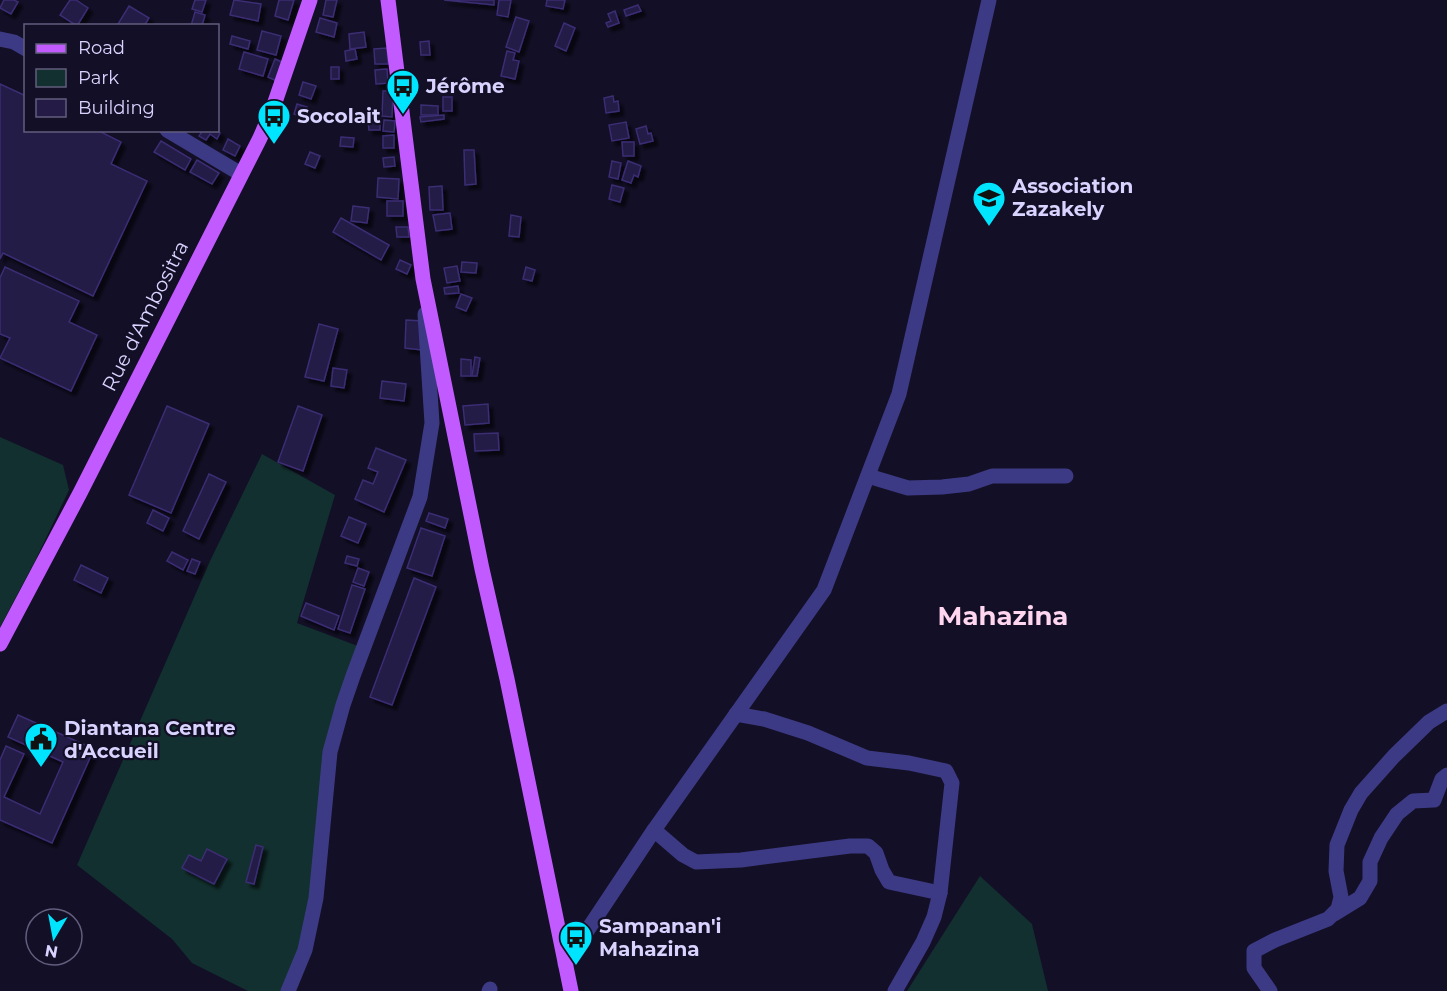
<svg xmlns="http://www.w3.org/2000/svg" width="1447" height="991" font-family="Montserrat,sans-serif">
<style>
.green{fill:#12302f}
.building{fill:#241b47;stroke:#3b2d73;stroke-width:1.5;filter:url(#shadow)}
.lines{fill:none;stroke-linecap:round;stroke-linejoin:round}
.minor{stroke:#3d3a85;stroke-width:15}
.major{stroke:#c25bff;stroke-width:15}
.labels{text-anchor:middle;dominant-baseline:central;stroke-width:4.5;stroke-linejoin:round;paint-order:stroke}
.poi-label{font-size:20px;font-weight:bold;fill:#d9d4ff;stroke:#130f26;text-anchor:start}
.street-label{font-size:20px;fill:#d9d4ff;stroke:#130f26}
.district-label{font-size:26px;font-weight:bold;fill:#ffd6f0;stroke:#130f26}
</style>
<defs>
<filter id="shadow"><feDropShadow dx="4.5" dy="4.5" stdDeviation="1.5" flood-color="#0009"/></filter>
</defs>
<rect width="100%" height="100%" fill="#130f26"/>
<g class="green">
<polygon points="0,437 63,465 69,490 35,561 0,627"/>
<polygon points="262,454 335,495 297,623 363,648 343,705 316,898 288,991 248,991 192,963 172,939 77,865 210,561"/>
<polygon points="980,876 1032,924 1048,991 907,991"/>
</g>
<g class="building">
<polygon points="4,0 14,0 18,2 11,14 0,8"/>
<polygon points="70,0 76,0 88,8 77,26 60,15"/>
<polygon points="195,0 206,0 202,12 192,9"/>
<polygon points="234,0 261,4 258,21 230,15"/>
<polygon points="279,0 294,0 288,20 275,16"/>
<polygon points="326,0 337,0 333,17 323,15"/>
<polygon points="444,0 494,0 494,5"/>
<polygon points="499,0 511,0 508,17 497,15"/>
<polygon points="547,0 565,0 563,9 546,6"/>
<polygon points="638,5 641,11 626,16 624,10"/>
<polygon points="129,6 149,18 144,26 121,26 118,24"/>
<polygon points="615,11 619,23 608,27 606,23 611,21 608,14"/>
<polygon points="195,12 205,15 202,26 191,26"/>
<polygon points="516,17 529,21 519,52 506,47"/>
<polygon points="320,18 337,23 334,37 316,32"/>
<polygon points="564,23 575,28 566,51 555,46"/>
<polygon points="262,31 281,36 276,55 257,50"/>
<polygon points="364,32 366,47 350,49 349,34"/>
<polygon points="232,36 250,41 248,49 230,44"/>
<polygon points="429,41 430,55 421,55 420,42"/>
<polygon points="387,48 388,64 375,64 374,49"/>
<polygon points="355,49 357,59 346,61 345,51"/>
<polygon points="507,51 515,53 513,60 519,61 515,79 501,76"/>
<polygon points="244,52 268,59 263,76 239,69"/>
<polygon points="275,59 286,64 279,82 268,77"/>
<rect x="331" y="67" width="8" height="12"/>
<polygon points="387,69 388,83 376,84 375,70"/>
<polygon points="303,82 316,86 311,99 299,95"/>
<polygon points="0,84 26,96 26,130 97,130 121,142 111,164 147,181 93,296 3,253 0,259"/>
<polygon points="383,91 393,91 392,117 382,116"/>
<polygon points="613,96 614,102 618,101 619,111 606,113 604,98"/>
<rect x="443" y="97" width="9" height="14"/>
<polygon points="297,104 307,107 304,117 294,114"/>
<polygon points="421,105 438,106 438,115 421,115"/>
<polygon points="444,115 444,119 421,122 420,117"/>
<polygon points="384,120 395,121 394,132 383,131"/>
<polygon points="368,121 380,121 380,130 369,130"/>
<polygon points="626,122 629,138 612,141 609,125"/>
<polygon points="646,126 648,134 651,133 653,141 640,144 636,129"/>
<polygon points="203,130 216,130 220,133 217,139 210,134 206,140 199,136"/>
<polygon points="394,135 394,148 383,148 383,136"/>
<polygon points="341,137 354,138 353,147 340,146"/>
<polygon points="228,139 240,146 235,156 223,150"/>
<polygon points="161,141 191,159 185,170 154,152"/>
<polygon points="622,142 634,142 634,156 623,156"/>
<polygon points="464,150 474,150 476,184 465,185"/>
<polygon points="310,152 320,156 315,168 305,164"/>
<polygon points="394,157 395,166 384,167 383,158"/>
<polygon points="197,160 219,173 212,184 190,172"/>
<polygon points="612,161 621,163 618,179 609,177"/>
<polygon points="628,161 641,166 638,177 634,175 631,183 622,180"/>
<polygon points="378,178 399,179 398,199 377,197"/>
<polygon points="612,185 624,188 620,202 609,199"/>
<polygon points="442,186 443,210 430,210 429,187"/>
<rect x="387" y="201" width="16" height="15"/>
<polygon points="353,206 369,208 367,223 351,221"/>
<polygon points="450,213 452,229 436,231 433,215"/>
<polygon points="511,215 521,217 519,237 509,236"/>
<polygon points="341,218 389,245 381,260 333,232"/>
<polygon points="396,227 408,227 409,237 397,237"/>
<polygon points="400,260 411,265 407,274 396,269"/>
<polygon points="462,262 477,263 476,273 461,272"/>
<polygon points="457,266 460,281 447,283 444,268"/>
<polygon points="5,267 79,301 69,322 97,335 71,391 0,358 10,338 0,334 0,278"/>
<polygon points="526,267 535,270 532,281 523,279"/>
<polygon points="458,286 459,293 445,294 444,288"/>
<polygon points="461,294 472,298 466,311 456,307"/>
<polygon points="406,320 423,321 422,350 405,348"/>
<polygon points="319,324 338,329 324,381 305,377"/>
<polygon points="475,357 480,358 477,376 472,376"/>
<polygon points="461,359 471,360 471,376 461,376"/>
<polygon points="333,368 347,370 344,388 331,386"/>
<polygon points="382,381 406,384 404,401 380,398"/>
<polygon points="488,404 489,423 465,425 463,406"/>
<polygon points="167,406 209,424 171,513 129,495"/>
<polygon points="298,406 322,415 303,471 278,462"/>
<polygon points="498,433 499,450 475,451 474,434"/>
<polygon points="376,448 406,460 384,512 355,499 363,480 373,484 378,472 368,468"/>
<polygon points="209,474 226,482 199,539 183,531"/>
<polygon points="153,510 169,518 163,531 147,523"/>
<polygon points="429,513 448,519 445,528 426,521"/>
<polygon points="349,517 366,524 358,543 341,536"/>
<polygon points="421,528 445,536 432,576 407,568"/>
<polygon points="172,552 188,560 183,570 167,561"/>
<polygon points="347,556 359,559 357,566 345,563"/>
<polygon points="192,559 200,562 195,574 187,571"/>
<polygon points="81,565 108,578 101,593 74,580"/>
<polygon points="358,568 369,572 364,586 353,582"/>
<polygon points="414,578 436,587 392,705 370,697"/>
<polygon points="352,585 365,589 350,633 338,629"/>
<polygon points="306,603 339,616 334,630 301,616"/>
<polygon points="18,715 94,749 52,843 0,820 0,760 6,746 24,754 4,797 40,814 63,762 8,737"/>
<polygon points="256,845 263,847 254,884 246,882"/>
<polygon points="207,849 227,859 214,884 182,868 189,855 201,861"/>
</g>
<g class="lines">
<g class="minor">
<polyline points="0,39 14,42 26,49"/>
<polyline points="167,130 241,174"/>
<polyline points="868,476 908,488 942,487 969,484 992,476 1066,476"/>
<polyline points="736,714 764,719 808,733 867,758 909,763 946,771 952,783 940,893 934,917 923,942 895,991"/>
<polyline points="654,830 683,855 696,862 741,860 850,846 868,846 876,853 882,870 889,882 940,893"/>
<polyline points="1334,914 1360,898 1370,881 1370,862 1381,838 1397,814 1413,801 1434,800 1442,779 1447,775"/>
<polyline points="565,964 654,830 824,590 899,394 989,0"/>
<polyline points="288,991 305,950 316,898 330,752 343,705 353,676 420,497 432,423 425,314"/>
<polyline points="489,991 490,989"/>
<polyline points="1270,991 1254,968 1254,951 1275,940 1328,919 1338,909 1341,897 1336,871 1337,845 1351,810 1361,793 1394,756 1429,722 1447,711"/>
</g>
<g class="major">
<polyline points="388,0 423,279 482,569 507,679 571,991"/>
<polyline points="0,644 80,493 260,138 274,105 310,0"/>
</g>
</g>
<defs>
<symbol id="bus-pin" viewBox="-11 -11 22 30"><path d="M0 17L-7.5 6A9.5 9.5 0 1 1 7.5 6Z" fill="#00e5ff" stroke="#130f26"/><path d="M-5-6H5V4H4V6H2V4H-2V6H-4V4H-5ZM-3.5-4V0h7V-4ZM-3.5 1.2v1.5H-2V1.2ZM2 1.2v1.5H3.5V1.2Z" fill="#111"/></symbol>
<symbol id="school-pin" viewBox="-11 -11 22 30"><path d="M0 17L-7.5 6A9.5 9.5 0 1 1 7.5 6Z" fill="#00e5ff" stroke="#130f26"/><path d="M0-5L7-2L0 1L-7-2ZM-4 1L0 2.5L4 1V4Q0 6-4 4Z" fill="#111"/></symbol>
<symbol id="civic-pin" viewBox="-11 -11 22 30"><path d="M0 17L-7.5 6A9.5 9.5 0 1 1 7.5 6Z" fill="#00e5ff" stroke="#130f26"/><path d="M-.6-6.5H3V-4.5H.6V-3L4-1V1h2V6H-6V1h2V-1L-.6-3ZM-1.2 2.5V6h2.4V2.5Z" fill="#111"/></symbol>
</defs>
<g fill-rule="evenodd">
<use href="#bus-pin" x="384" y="67" width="38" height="52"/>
<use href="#bus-pin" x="255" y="97" width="38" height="52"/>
<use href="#school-pin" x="970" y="179" width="38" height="52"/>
<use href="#civic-pin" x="22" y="720" width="38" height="52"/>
<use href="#bus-pin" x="557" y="918" width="38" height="52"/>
</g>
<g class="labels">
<g class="poi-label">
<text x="426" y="86">Jérôme</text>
<text x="297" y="116">Socolait</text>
<text x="1012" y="186">Association<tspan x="1012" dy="23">Zazakely</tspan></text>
<text x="64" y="728">Diantana Centre<tspan x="64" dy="23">d'Accueil</tspan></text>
<text x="599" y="926">Sampanan'i<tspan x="599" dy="23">Mahazina</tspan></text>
</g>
<g class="street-label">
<text transform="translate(145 316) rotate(-63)">Rue d'Ambositra</text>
</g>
<g class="district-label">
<text x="1003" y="616">Mahazina</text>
</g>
</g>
<rect x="24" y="24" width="195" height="108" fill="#130f26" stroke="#625e7d" stroke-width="1.5"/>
<rect x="36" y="44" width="30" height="9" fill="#c25bff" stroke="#625e7d" stroke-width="1.5"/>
<text x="78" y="54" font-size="18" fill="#d9d4ff">Road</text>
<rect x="36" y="69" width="30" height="18" fill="#12302f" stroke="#625e7d" stroke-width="1.5"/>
<text x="78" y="84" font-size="18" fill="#d9d4ff">Park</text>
<rect x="36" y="99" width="30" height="18" fill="#241b47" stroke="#625e7d" stroke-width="1.5"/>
<text x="78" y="114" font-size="18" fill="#d9d4ff">Building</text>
<g transform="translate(54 937) rotate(190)"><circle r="28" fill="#130f26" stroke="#625e7d" stroke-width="1.5"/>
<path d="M0-4.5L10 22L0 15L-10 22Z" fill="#00e5ff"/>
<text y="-9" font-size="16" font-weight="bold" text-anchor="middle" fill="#d9d4ff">N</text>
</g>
</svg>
